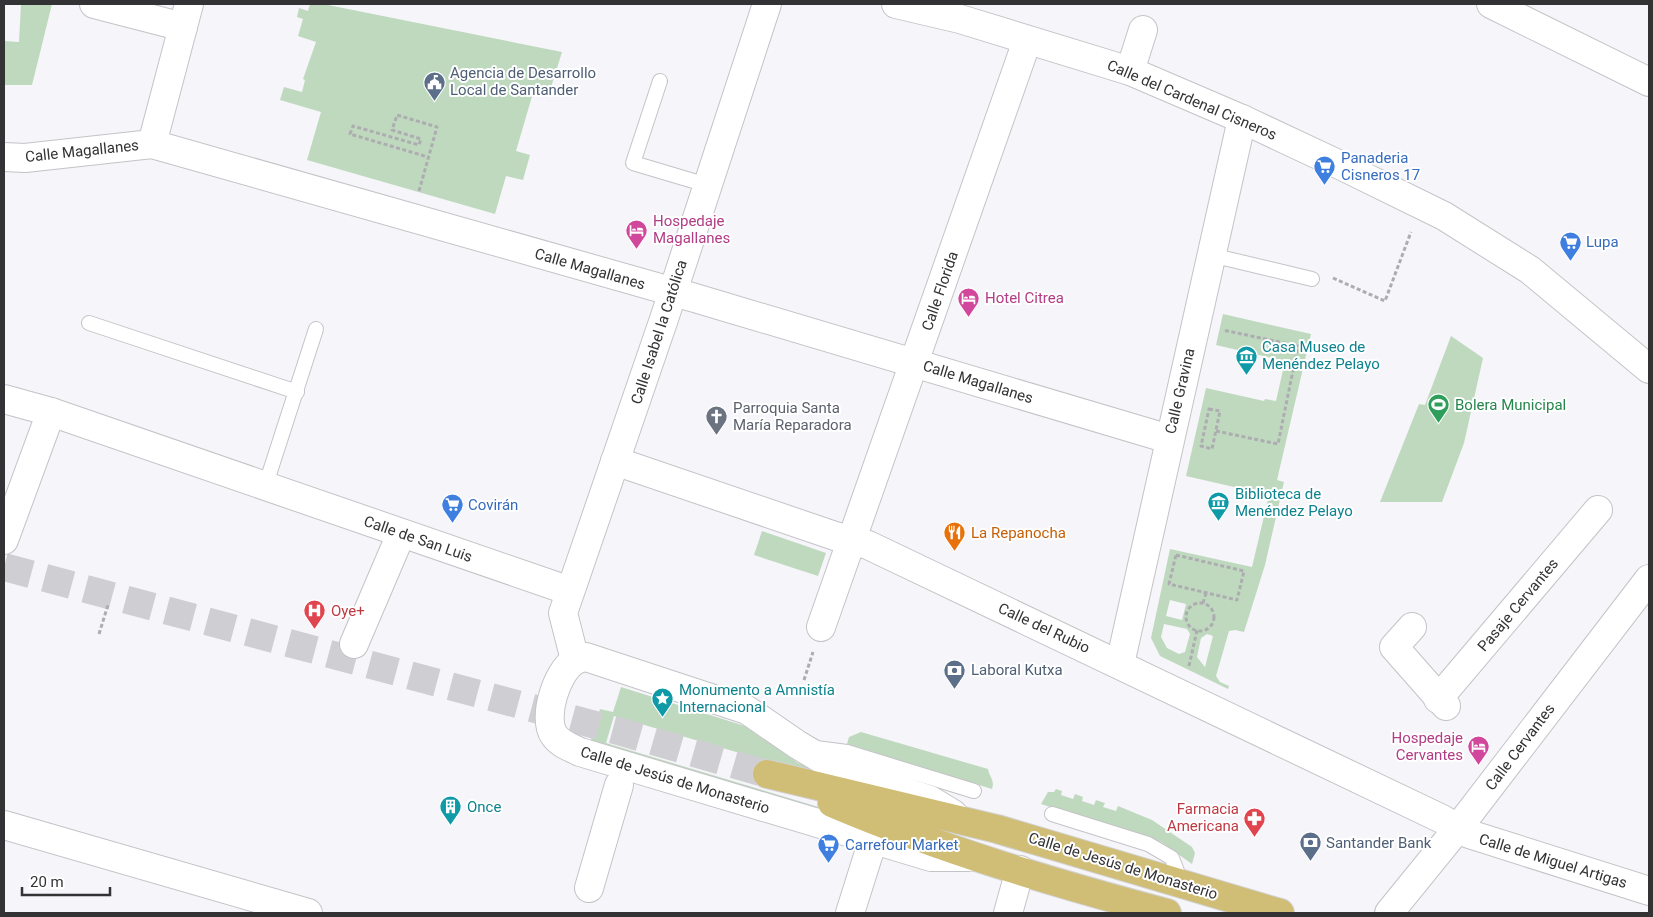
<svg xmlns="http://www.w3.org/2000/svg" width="1653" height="917" font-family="Roboto,sans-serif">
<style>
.green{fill:#bfd9bf;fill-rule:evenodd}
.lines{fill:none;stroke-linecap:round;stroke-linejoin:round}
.primary-tunnel{stroke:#cfced2;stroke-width:28;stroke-dasharray:28 14;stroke-linecap:butt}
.lane-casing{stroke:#c4c3c7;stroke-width:16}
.street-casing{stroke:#c4c3c7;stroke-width:30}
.primary-casing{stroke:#d2d2d2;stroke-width:30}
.path{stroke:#adacb0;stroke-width:3;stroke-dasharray:4 2.5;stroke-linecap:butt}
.lane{stroke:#fff;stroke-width:14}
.street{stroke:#fff;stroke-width:28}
.primary{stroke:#d0bd76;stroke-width:28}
.labels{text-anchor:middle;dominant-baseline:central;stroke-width:4;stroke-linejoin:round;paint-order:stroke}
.service-label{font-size:15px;fill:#4e5e75;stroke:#fff;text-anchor:start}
.street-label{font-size:15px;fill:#333234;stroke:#fff}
.shop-label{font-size:15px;fill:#366cbe;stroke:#fff;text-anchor:start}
.hotel-label{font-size:15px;fill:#b23c85;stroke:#fff;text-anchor:start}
.culture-label{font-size:15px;fill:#0d838f;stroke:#fff;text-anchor:start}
.leisure-label{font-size:15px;fill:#27864d;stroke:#fff;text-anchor:start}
.worship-label{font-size:15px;fill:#5b616d;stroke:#fff;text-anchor:start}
.food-label{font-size:15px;fill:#c56008;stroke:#fff;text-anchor:start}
.health-label{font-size:15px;fill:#be3a42;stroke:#fff;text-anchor:start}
</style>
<rect width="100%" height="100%" fill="#f6f5fa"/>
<g class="green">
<polygon points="21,4 52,4 32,85 4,85 4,46 5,41 19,42"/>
<polygon points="310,4 323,4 562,52 548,97 533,93 516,151 530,155 523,180 506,176 495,214 307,160 321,112 280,100 284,87 302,92 305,80 303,79 316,42 298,36 303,19 297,17 299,8 308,11"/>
<path d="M1223,314l88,20 -34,146 7,2 -19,83 -21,67 -9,-2 -6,1 -13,45 4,6 9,4 -1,3 -68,-33 -9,-18 19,-89 82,18 17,-72 -83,-19 20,-88 58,13 1,-2 11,2 9,-40 -69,-16zM1170,600l16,4 -4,16 -16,-4zM1164,624l23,5 3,5 -5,18 -6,2 -12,-6 -6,-11zM1207,634l6,2 -8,31 -8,-10 4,-19z"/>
<polygon points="1451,336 1483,358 1464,443 1442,502 1380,502 1419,404 1425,405"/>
<polygon points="762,531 826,553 818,576 754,555"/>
<polygon points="621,687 745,726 798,763 829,774 827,779 614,716 606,743 825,809 824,813 590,743 600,709 613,712"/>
<path d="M861,732l127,37c1,7 7,11 4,20l-145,-45 2,-7z"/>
<polygon points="1056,789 1062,791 1061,795 1073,799 1075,794 1083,797 1082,801 1094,805 1096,800 1105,803 1103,807 1116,811 1118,806 1152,820 1192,847 1195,853 1192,864 1161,842 1041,804 1048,792 1054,792"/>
</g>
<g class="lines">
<polyline class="primary-tunnel" points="4,567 618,731 767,774"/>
<defs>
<g id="lane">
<polyline points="660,81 633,163 707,185"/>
<polyline points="1211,255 1312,279"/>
<polyline points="89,323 297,392"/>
<polyline points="265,487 316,329"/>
<polyline points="816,748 847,752 974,791"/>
<polyline points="1052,814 1148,844 1172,858 1182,884"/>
</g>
<g id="street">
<polyline points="94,4 183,27"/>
<polyline points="896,4 960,19 1130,71 1242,119 1342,166 1444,216 1530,270 1649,369"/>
<polyline points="1491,4 1649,82"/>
<polyline points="1130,71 1143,30"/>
<polyline points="152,144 189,4"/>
<polyline points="4,157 25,158 152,144 695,298 1169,439"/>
<polyline points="4,399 51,412 570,591"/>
<polyline points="615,461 835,536 868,545 1442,819 1469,834 1649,891"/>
<polyline points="4,540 51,412"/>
<polyline points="821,627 1027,41"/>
<polyline points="1412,627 1394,647 1446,706"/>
<polyline points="354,644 401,534"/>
<polyline points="575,660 563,613 664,319 767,4"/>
<polyline points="1120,664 1242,119"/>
<polyline points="1438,699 1598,510"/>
<path d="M953,814l-23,-14 -95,-33 -37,-22 -51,-35 -161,-53c-4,1 -9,2 -12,4 -17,11 -32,56 -20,74 6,9 16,12 26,17l351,105h38"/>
<polyline points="4,825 308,913"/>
<polyline points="589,888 619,785"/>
<polyline points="850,913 873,840"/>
<polyline points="1008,913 1020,870"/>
<polyline points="1389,913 1458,828 1649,579"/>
</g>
<g id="primary">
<polyline points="767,774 997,829 1280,913"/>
<path d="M832,803c108,46 222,80 335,110"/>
</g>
</defs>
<use href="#lane" class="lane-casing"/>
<use href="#street" class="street-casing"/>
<use href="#primary" class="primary-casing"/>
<g class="path">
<polyline points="419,191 437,127 397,115 392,130 421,139 419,145 353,126 350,134 428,157"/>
<polyline points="1333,278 1385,301 1411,232"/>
<polygon points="1209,409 1220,411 1212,449 1201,446"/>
<polyline points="1216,431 1278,444 1298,346 1223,330"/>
<polygon points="1176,555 1244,571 1237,600 1169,584"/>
<polyline points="1203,603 1206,593"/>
<circle cx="1200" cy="617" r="14"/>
<polyline points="99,634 108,605"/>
<polyline points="1189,666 1197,630"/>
<polyline points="804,680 813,652"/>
</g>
<use href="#lane" class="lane"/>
<use href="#street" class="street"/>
<use href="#primary" class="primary"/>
</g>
<defs>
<symbol id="civic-pin" viewBox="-11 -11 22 30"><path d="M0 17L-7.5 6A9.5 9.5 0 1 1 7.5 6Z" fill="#5c6f8a" stroke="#fff"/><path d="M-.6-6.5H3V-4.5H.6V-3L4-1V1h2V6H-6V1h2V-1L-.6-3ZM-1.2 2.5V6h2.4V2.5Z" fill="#fff"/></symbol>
<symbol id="supermarket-pin" viewBox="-11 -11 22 30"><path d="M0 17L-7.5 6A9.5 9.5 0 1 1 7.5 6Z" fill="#3f7fe0" stroke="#fff"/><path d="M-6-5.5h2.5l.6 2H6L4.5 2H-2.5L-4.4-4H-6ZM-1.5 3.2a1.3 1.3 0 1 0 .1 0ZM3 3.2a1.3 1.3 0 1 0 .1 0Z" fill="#fff"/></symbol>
<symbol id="hotel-pin" viewBox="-11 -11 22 30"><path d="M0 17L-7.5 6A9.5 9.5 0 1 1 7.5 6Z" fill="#d1479c" stroke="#fff"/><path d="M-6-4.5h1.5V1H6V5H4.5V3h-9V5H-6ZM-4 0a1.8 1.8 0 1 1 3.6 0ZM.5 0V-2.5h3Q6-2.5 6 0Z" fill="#fff"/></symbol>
<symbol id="museum-pin" viewBox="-11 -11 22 30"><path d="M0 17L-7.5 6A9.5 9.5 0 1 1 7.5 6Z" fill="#0f9aa8" stroke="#fff"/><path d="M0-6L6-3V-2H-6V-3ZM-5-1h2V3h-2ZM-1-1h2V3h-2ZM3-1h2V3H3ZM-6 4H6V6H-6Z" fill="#fff"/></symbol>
<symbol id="stadium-pin" viewBox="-11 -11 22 30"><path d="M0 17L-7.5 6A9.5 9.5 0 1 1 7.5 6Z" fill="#2e9e5b" stroke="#fff"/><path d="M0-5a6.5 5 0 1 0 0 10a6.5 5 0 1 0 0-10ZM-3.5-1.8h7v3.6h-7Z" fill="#fff"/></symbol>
<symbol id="church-pin" viewBox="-11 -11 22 30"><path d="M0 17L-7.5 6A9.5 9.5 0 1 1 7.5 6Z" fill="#6b7280" stroke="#fff"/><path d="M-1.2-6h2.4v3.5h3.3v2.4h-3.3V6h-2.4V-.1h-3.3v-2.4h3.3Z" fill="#fff"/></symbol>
<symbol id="restaurant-pin" viewBox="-11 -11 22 30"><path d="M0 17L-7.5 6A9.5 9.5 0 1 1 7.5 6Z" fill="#e8710a" stroke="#fff"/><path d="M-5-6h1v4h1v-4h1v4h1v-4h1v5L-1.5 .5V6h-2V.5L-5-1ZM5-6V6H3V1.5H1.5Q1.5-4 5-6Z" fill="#fff"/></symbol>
<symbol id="hospital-pin" viewBox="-11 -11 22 30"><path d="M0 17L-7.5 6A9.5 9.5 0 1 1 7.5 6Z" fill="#e0444e" stroke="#fff"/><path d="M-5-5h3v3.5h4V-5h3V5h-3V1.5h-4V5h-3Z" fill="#fff"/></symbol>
<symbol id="bank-pin" viewBox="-11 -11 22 30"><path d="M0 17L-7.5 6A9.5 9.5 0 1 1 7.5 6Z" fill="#5c6f8a" stroke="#fff"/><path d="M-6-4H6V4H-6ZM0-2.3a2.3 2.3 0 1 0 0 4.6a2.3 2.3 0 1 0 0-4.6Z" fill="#fff"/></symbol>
<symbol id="sight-pin" viewBox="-11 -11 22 30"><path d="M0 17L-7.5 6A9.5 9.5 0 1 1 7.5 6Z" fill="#0f9aa8" stroke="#fff"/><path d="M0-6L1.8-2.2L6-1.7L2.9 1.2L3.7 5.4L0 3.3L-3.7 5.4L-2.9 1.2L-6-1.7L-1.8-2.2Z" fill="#fff"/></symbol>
<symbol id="building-pin" viewBox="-11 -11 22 30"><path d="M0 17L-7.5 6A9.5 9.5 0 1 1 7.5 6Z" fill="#0f9aa8" stroke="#fff"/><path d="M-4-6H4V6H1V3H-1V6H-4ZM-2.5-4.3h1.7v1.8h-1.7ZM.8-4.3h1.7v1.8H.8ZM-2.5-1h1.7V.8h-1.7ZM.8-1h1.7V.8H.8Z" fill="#fff"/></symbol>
<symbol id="pharmacy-pin" viewBox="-11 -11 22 30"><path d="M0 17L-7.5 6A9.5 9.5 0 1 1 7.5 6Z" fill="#e0444e" stroke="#fff"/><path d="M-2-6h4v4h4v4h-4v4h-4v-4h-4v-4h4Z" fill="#fff"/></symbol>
</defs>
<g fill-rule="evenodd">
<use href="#civic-pin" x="422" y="70" width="25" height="34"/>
<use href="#supermarket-pin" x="1312" y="154" width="25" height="34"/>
<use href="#hotel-pin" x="624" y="218" width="25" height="34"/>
<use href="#supermarket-pin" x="1558" y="230" width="25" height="34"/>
<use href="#hotel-pin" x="956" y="286" width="25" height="34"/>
<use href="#museum-pin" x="1234" y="344" width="25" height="34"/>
<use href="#stadium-pin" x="1426" y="392" width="25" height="34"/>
<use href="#church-pin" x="704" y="404" width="25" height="34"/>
<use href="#museum-pin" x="1206" y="490" width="25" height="34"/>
<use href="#supermarket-pin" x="440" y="492" width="25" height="34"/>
<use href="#restaurant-pin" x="942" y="520" width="25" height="34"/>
<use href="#hospital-pin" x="302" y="598" width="25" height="34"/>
<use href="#bank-pin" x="942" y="658" width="25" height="34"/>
<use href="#sight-pin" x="650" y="686" width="25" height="34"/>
<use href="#hotel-pin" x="1466" y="734" width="25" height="34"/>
<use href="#building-pin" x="438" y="794" width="25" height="34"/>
<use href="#pharmacy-pin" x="1242" y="806" width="25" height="34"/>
<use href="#bank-pin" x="1298" y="830" width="25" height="34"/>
<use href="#supermarket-pin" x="816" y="832" width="25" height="34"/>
</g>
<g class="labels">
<g class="service-label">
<text x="450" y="73">Agencia de Desarrollo<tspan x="450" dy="17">Local de Santander</tspan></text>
<text x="971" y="670">Laboral Kutxa</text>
<text x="1326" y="843">Santander Bank</text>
</g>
<g class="street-label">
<text transform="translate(1192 100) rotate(23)">Calle del Cardenal Cisneros</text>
<text transform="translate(82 151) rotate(-6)">Calle Magallanes</text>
<text transform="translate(590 269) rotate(16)">Calle Magallanes</text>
<text transform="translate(940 291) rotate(-71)">Calle Florida</text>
<text transform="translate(659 332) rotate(-72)">Calle Isabel la Católica</text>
<text transform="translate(978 382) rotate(17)">Calle Magallanes</text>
<text transform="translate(1180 391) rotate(-77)">Calle Gravina</text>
<text transform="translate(418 539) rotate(19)">Calle de San Luis</text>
<text transform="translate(1518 605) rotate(-50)">Pasaje Cervantes</text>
<text transform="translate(1044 628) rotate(25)">Calle del Rubio</text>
<text transform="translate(1520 747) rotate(-53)">Calle Cervantes</text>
<text transform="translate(675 780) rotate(17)">Calle de Jesús de Monasterio</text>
<text transform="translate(1553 861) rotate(17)">Calle de Miguel Artigas</text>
<text transform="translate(1123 866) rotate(17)">Calle de Jesús de Monasterio</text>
</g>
<g class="shop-label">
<text x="1341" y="158">Panaderia<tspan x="1341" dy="17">Cisneros 17</tspan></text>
<text x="1586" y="242">Lupa</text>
<text x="468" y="505">Covirán</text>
<text x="845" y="845">Carrefour Market</text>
</g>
<g class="hotel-label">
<text x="653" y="221">Hospedaje<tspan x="653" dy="17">Magallanes</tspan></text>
<text x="985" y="298">Hotel Citrea</text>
<text x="1463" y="738" text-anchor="end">Hospedaje<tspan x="1463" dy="17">Cervantes</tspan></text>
</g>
<g class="culture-label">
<text x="1262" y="347">Casa Museo de<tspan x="1262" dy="17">Menéndez Pelayo</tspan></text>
<text x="1235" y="494">Biblioteca de<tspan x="1235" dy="17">Menéndez Pelayo</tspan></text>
<text x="679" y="690">Monumento a Amnistía<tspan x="679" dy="17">Internacional</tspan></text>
<text x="467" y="807">Once</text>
</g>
<g class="leisure-label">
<text x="1455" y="405">Bolera Municipal</text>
</g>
<g class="worship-label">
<text x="733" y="408">Parroquia Santa<tspan x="733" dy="17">María Reparadora</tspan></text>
</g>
<g class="food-label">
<text x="971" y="533">La Repanocha</text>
</g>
<g class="health-label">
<text x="331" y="611">Oye+</text>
<text x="1239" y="809" text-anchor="end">Farmacia<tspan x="1239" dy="17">Americana</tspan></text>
</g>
</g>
<rect width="1653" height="917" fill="none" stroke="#333234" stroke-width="10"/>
<path d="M22 887v8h88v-8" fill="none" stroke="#333234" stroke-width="2.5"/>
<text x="30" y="887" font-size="15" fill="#333234" stroke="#ffffff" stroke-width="4" paint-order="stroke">20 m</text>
</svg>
